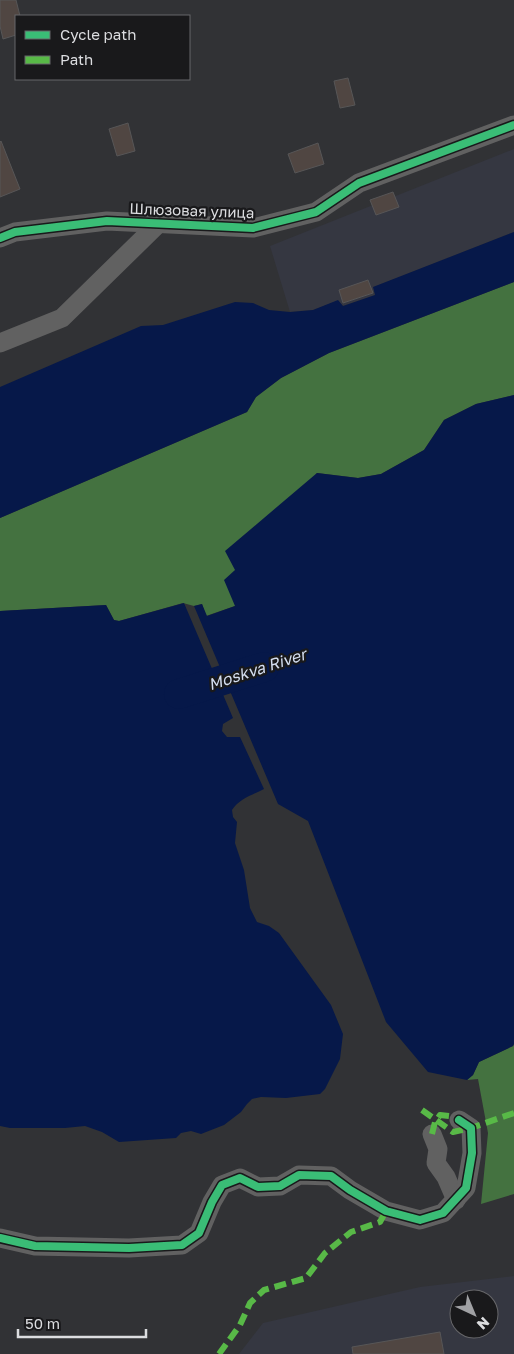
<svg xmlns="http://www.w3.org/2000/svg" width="514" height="1354" font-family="'Golos Text',sans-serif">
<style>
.built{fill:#353741;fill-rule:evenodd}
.forest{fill:#447240}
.water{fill:#061849}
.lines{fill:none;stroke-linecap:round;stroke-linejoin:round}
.river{stroke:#061849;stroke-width:30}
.building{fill:#504642;stroke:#575657}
.street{stroke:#616161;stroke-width:19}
.quiet{stroke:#58b947;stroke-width:6;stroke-dasharray:12 6;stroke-linecap:butt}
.cycleway-casing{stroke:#19191b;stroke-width:11}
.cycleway{stroke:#3abd76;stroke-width:8}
.labels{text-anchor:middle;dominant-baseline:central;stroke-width:4.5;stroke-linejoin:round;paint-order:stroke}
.street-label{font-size:15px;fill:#dcdde0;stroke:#19191b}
.water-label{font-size:16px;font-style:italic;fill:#d4def0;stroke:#19191b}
</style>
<rect width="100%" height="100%" fill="#313235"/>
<g class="built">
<polygon points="514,149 514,232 374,287 376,295 343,306 338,301 313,310 290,312 270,246"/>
<path d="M514,1276v78h-275l24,-31 157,-36zM459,1299h30v30h-30z"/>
</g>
<g class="forest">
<polygon points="514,282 514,395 476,404 444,420 424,450 381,474 358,478 317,473 235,570 235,606 206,616 202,604 194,606 183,603 119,621 114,620 106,605 0,611 0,518 247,412 256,397 281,378 329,353"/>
<polygon points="514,1044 514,1194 481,1204 488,1133 478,1079 467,1080 473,1075 479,1062 513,1046"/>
</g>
<g class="water">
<polygon points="514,232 514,282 329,353 281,378 256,397 247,412 0,518 0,387 141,326 163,325 235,302 253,303 269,310 290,312 313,310 338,300 343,306 375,295 373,287"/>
<polygon points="514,395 514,1044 513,1046 479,1062 473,1075 467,1080 428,1072 386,1022 308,821 278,804 194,606 202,604 207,616 235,606 224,580 235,570 225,551 317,473 358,478 381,474 424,450 444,420 476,404"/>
<path d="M184,603l49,115 -10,6 -1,7 5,6h13l24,52c-12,6 -25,10 -32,21l1,7 4,5 -2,21 9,27 6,38 7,14 12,4 10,7 52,72 12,29 -3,25 -15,30 -5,5 -34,4 -25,-1 -9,2 -5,5 -6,8 -17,13 -23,9 -10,-3 -10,2 -5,5 -57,4 -17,-10 -17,-6 -20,2h-55l-10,-2v-515l106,-6 8,15 5,1z"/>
</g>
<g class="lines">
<polyline class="river" points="179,694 264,667"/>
</g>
<g class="building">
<polygon points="0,0 16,0 20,16 16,16 16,35 3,39 0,26"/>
<polygon points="348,78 355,105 340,108 334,81"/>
<polygon points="128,123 135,151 117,156 109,129"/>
<polygon points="1,141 20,189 0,197 0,142"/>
<polygon points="318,143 324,164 295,173 288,154"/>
<polygon points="393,192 399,207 376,215 370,200"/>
<polygon points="368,280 373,293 343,303 339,290"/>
<polygon points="440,1332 444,1354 353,1354 352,1347"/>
</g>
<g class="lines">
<g class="street">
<polyline points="0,238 15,232 107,221 253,228 316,212 359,183 514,125"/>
<polyline points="0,343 62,318 159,223"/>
<polyline points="432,1134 438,1149 436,1163 446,1177 456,1200"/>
<polyline points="0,1238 35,1246 129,1248 182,1245 199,1233 212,1202 222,1185 240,1178 258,1187 280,1186 299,1175 331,1176 350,1190 386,1211 420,1220 443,1213 466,1188 472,1153 471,1128 459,1120"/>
</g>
<g class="quiet">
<polyline points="422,1110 453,1132 471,1128 514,1113"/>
<polyline points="432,1134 435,1122 440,1115 449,1116 459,1120"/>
<polyline points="219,1354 240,1325 250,1303 264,1290 306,1278 325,1253 351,1232 380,1222 386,1211"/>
</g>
<defs>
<g id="cycleway">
<polyline points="0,238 15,232 107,221 253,228 316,212 359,183 514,125"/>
<polyline points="0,1238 35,1246 129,1248 182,1245 199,1233 212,1202 222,1185 240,1178 258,1187 280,1186 299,1175 331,1176 350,1190 386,1211 420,1220 443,1213 466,1188 472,1153 471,1128 459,1120"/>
</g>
</defs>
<use href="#cycleway" class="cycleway-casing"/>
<use href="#cycleway" class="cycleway"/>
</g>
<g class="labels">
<g class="street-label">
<text transform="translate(192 210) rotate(2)">Шлюзовая улица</text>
</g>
<g class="water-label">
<text transform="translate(257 669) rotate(-18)">Moskva River</text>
</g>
</g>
<rect x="15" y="15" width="175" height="65" fill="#19191b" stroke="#67676a"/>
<rect x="25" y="31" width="25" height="8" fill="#3abd76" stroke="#67676a"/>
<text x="60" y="40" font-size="15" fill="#dcdde0">Cycle path</text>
<rect x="25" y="56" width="25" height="8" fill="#58b947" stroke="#67676a"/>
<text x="60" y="65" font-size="15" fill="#dcdde0">Path</text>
<g transform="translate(474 1314) rotate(136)"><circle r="24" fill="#19191b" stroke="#67676a"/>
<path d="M0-4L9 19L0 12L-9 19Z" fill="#a0a1a4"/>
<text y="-8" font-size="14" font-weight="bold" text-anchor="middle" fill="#dcdde0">N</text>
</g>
<path d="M18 1329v8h128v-8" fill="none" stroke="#dcdde0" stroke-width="2.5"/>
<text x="25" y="1329" font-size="15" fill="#dcdde0" stroke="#19191b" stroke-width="4" paint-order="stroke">50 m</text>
</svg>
